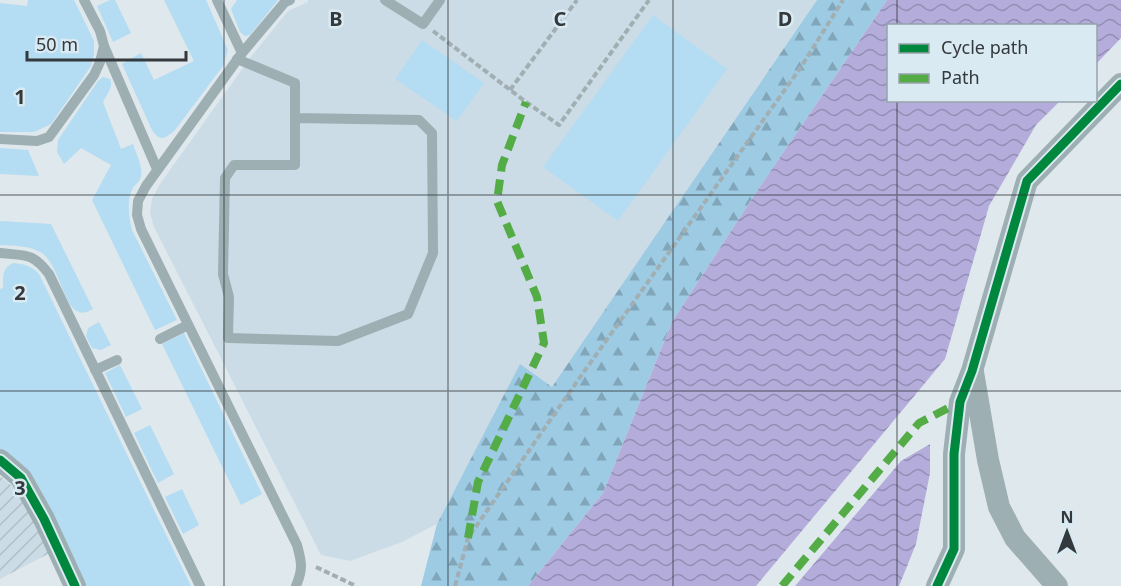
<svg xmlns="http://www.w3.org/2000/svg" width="1121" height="586" font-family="'Noto Sans',sans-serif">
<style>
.built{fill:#ccdce6}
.industrial{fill:url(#industrial-furrows)}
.green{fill:#b4dcf2}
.forest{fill:url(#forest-firs)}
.water{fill:url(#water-waves)}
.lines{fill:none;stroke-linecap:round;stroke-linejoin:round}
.path{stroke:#a1aeb2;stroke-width:4;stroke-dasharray:6 3;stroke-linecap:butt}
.service{stroke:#9dafb2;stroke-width:10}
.minor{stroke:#9dafb2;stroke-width:22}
.quiet{stroke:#54ac46;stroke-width:8;stroke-dasharray:15 8;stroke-linecap:butt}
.cycleway-casing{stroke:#d9eaf3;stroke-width:13}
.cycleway{stroke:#00873e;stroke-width:9}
.grid{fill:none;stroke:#33393d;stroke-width:1.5;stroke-opacity:0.55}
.grid-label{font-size:20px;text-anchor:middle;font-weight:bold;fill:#33393d;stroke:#d9eaf3;stroke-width:5;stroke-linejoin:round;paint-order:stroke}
</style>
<defs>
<pattern id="industrial-furrows" width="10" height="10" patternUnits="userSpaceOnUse" patternTransform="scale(1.5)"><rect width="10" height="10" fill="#ccdce6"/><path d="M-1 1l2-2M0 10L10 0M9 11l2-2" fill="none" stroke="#b0bec6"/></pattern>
<pattern id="forest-firs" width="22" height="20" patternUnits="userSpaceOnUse" patternTransform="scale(1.5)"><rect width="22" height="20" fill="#9dcbe3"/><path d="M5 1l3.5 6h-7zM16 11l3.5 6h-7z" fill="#81a6b9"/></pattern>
<pattern id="water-waves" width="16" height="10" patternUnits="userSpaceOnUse" patternTransform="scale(1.5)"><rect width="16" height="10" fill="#b4addc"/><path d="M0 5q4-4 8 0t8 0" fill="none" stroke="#938eb4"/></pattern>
</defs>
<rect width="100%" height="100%" fill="#dfe8ed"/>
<polygon class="built" points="308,0 817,0 552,388 520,365 437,524 402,542 350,561 321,555 154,227 150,213 152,199 160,184 250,58 288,11 308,2"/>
<polygon class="industrial" points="0,476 24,496 50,553 0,579"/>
<g class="green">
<polygon points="28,0 74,0 94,41 94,54 91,66 51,124 34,132 0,132 0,3 27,6"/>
<polygon points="110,0 115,0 131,33 113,42 97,6"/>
<path d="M164,0h42l22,50 -5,16 -48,64c-10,9 -15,12 -23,0l-30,-66 19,-11 13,27 40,-19z"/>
<polygon points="237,0 278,0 250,35 245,36 240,32 231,9"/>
<polygon points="653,15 727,69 618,221 543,167"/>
<polygon points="422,40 484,83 457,121 395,79"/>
<path d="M103,77l7,2c4,8 -4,16 -7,23l18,47 12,-5c3,9 10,23 8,32 -1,6 -6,8 -8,12 -7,12 -4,30 -1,42l45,90 -22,10 -63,-130 19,-35 -30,-17 -17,16 -7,-12 1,-12 40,-59z"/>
<polygon points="0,148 28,150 39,176 0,174"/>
<path d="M0,221l51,3 42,85c-4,2 -9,5 -14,3 -15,-4 -20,-47 -37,-59 -13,-8 -28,-7 -42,-8z"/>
<path d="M13,263c12,1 18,3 26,11l152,312h-106l-85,-132v-165l3,-1c0,-11 -1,-20 10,-25z"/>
<polygon points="99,322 111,345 101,350 92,348 86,336 88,328"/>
<polygon points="184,333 262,494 241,505 162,344"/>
<polygon points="120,365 142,409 126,417 105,373"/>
<polygon points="150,425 174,474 158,483 134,433"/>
<polygon points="182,489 199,525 183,534 165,497"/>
</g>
<polygon class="forest" points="817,0 887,0 755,194 672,322 603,493 528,586 421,586 437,524 520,364 552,387"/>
<g class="water">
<polygon points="887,0 1121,0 1121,38 1096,64 1096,26 888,26 888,100 1060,101 1036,125 989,206 945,359 756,586 528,586 603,493 672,322 755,194"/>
<polygon points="930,444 930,473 916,544 899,586 795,586 901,461"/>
</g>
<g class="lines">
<g class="path">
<polyline points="433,31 526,102 559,125 649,0"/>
<polyline points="510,90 577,0"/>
<polyline points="316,567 356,586"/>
<polyline points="455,586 468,538 576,383 801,67 843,0"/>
</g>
<g class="service">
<polyline points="217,0 242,53"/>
<path d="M290,0l-5,2 -43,51 -96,133 -8,15 -1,14 4,14 156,316c5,18 6,24 -1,41"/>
<polyline points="385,0 423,24 440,0"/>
<polyline points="104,46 157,169"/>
<polyline points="237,59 295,83 295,165 234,165 225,178 223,274 229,297 228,338 338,341 408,314 433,253 432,133 419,120 295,118"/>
<polyline points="0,139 37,141 49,137 94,75 100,62 104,46 100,31 84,0"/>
<path d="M0,253c26,3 32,-1 49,21l151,312"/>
<polyline points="160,339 188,325"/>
<polyline points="95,370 117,360"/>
</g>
<g class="minor">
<polyline points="973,372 988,460 999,507 1015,538 1057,586"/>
<polyline points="0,460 21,478 44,519 75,586"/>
<polyline points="937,586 954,549 954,454 960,402 972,371 1027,181 1121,84"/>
</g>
<g class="quiet">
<polyline points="468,538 478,482 544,343 537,297 497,201 502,165 526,102"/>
<polyline points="782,586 919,423 960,402"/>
</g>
<defs>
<g id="cycleway">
<polyline points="0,460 21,478 44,519 75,586"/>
<polyline points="937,586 954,549 954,454 960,402 972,371 1027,181 1121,84"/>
</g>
</defs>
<use href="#cycleway" class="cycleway-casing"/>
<use href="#cycleway" class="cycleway"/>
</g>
<path class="grid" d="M224,0v586M448,0v586M673,0v586M897,0v26M897,100v486M0,195h1121M0,391h1121"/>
<g class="grid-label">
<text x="336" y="26">B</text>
<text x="560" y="26">C</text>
<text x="785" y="26">D</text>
<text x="20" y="104">1</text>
<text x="20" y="300">2</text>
<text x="20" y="495">3</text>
</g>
<rect x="887" y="24" width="210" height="78" fill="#d9eaf3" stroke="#97a3aa" stroke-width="1.5"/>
<rect x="899" y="44" width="30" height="9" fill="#00873e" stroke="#97a3aa" stroke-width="1.5"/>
<text x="941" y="54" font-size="18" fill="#33393d">Cycle path</text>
<rect x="899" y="74" width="30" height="9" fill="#54ac46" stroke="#97a3aa" stroke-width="1.5"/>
<text x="941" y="84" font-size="18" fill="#33393d">Path</text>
<g transform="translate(1067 532)" stroke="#d9eaf3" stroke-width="4.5" paint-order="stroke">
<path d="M0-4.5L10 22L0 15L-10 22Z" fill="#33393d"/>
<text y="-9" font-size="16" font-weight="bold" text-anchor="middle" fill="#33393d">N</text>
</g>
<path d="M27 51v9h159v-9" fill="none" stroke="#33393d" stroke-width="3"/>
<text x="36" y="51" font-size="18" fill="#33393d" stroke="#d9eaf3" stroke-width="4.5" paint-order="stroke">50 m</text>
</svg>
